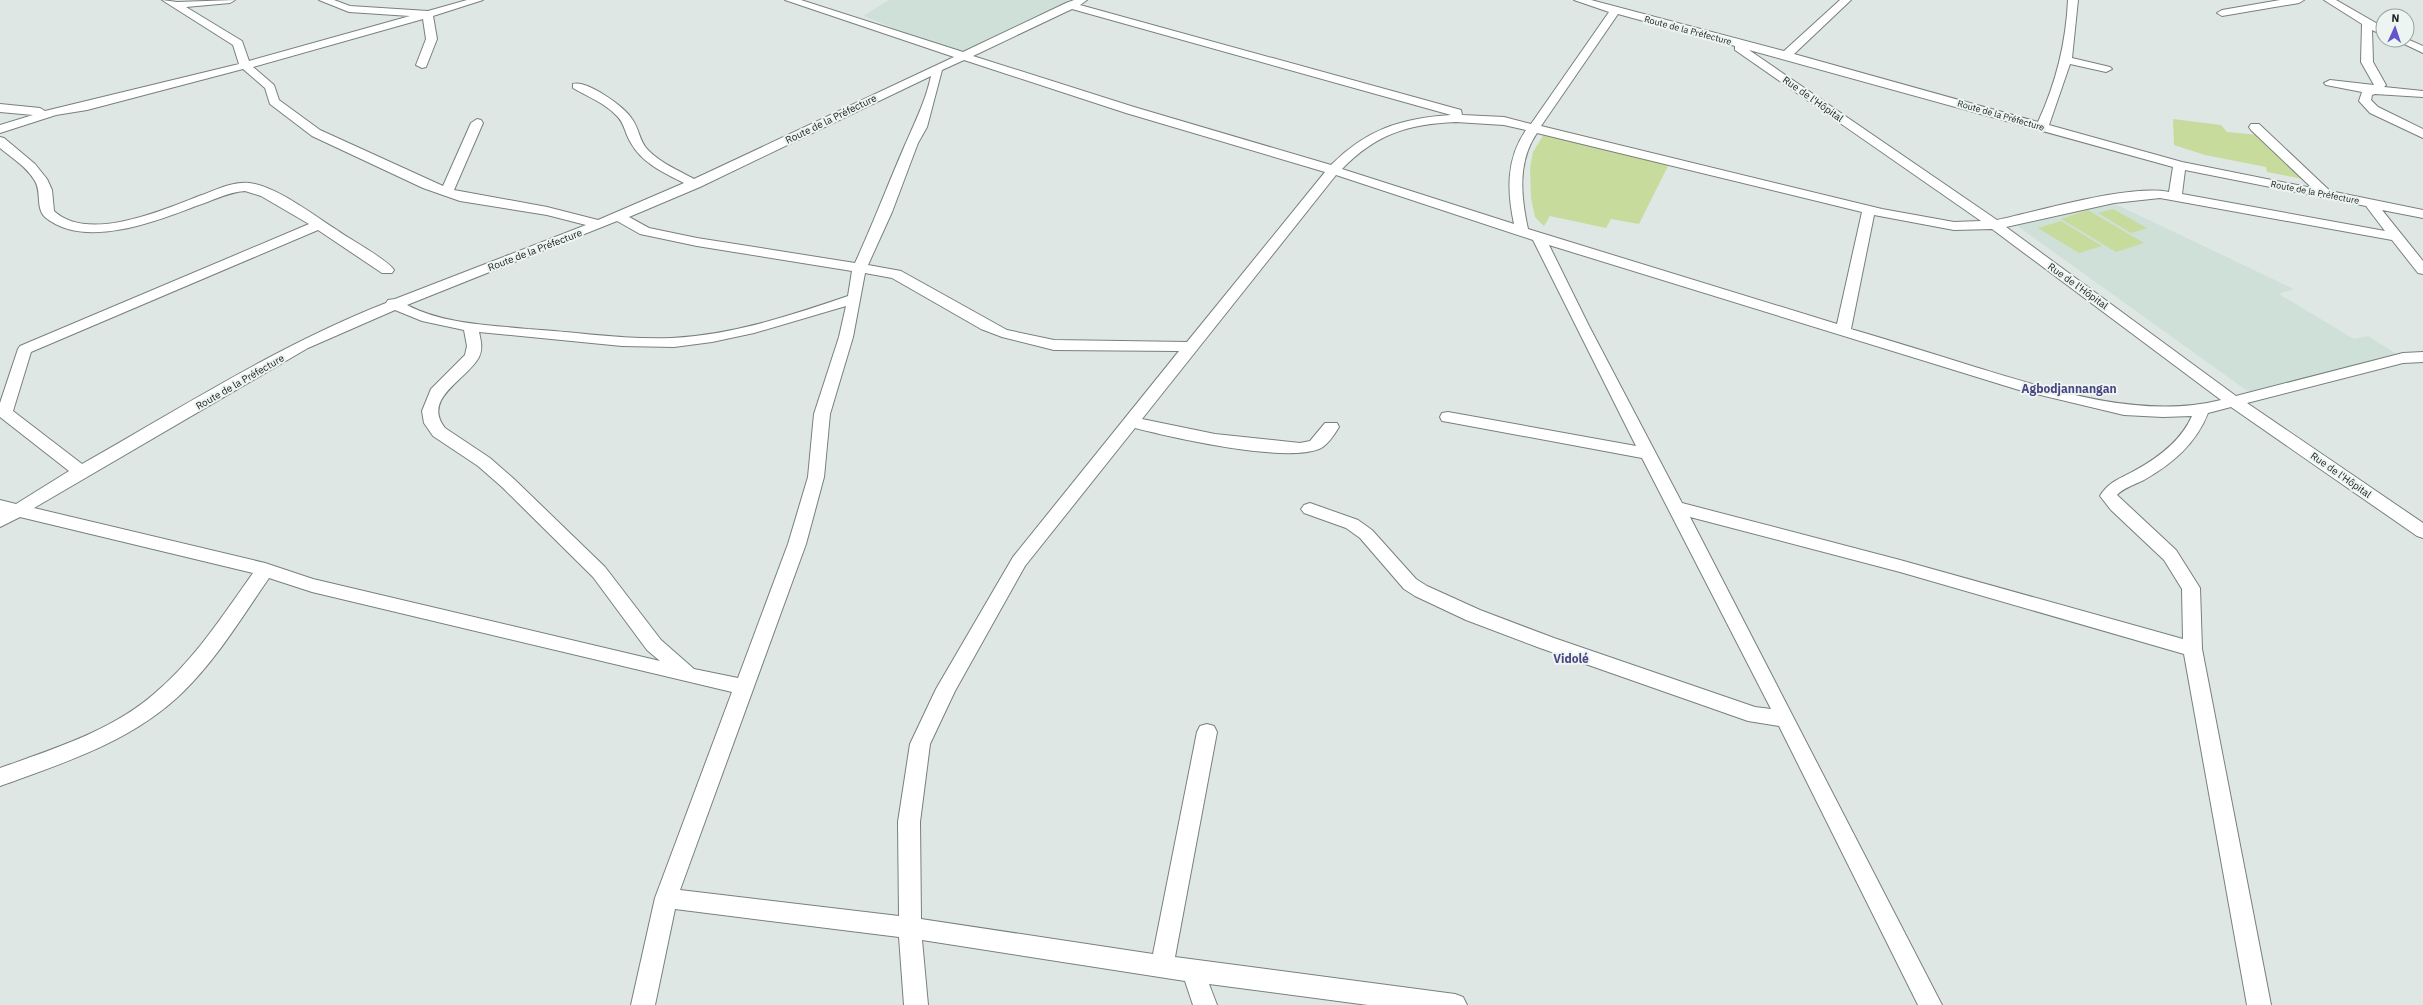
<svg xmlns="http://www.w3.org/2000/svg" width="2423" height="1005" font-family="'IBM Plex Sans',sans-serif">
<style>
.built{fill:#cfe0d9}
.green{fill:#c7db9c}
.lines{fill:none;stroke-linecap:round;stroke-linejoin:round}
.minor-casing{stroke:#78807d;stroke-width:2}
.minor{fill:#fff;fill-rule:evenodd}
.labels{text-anchor:middle;dominant-baseline:central;stroke-width:4;stroke-linejoin:round;paint-order:stroke}
.far-street-label{font-size:9px;fill:#202321;stroke:#ecf5f1}
.street-label{font-size:10px;fill:#202321;stroke:#ecf5f1}
.quarter-label{font-size:12px;font-weight:bold;fill:#4a4684;stroke:#ecf5f1}
</style>
<rect width="100%" height="100%" fill="#dfe7e4"/>
<g class="built">
<polygon points="889,0 1071,0 960,55 863,16"/>
<polygon points="2113,203 2294,289 2279,294 2354,339 2368,336 2397,354 2250,393 2016,225"/>
</g>
<g class="green">
<polygon points="2173,119 2221,125 2227,132 2259,135 2303,179 2267,172 2266,167 2205,155 2174,145"/>
<polygon points="1544,134 1669,164 1639,224 1611,219 1606,228 1550,216 1544,226 1535,217 1531,198 1530,168 1533,152"/>
<polygon points="2113,209 2147,228 2131,233 2098,213"/>
<polygon points="2088,210 2144,243 2116,252 2061,219"/>
<polygon points="2061,221 2102,246 2079,253 2038,228"/>
</g>
<g class="lines">
<defs>
<g id="minor">
<path d="M162,0l15,2 58,-2 -5,3 -44,4 56,34 7,20 161,-45 -61,-4 -30,-12h15l16,6 78,5 39,-11h16l-50,16 4,23 -11,28 -4,1 -6,-3 10,-26 -3,-20 -170,48 21,18 5,15 41,30 123,56 28,-63 6,-4 4,1 2,3 -29,67 93,17 51,13 86,-37c-20,-10 -42,-20 -53,-40 -6,-9 -6,-19 -14,-27 -12,-13 -29,-19 -44,-28v-4c14,-4 52,23 59,35 7,9 7,21 15,30 13,14 31,21 47,30l260,-122 -169,-57h16l162,52 103,-49 8,-3h13l-7,5 381,105 1,5 42,2 27,7 78,-112 -35,-12h17l193,51 56,-51h11l-57,54 244,68c18,-39 28,-79 30,-122h10l-6,58 38,9 2,2 -6,3 -36,-8 -21,61 133,37 130,26 -61,-58 -2,-3 2,-3h8l71,67 93,19v8l-41,-8 41,51v13l-5,-1 -26,-33 -232,-42 -46,5 -108,24 230,169 167,-43 20,-1v10l-20,1 -156,40 176,120v15l-6,-2 -186,-129 -23,6c-12,31 -36,51 -64,67 -8,4 -21,8 -27,15l59,55 24,38 2,61 69,356h-24l-63,-351 -284,-82 -210,-55 252,488h-24l-139,-279 -31,-5 -208,-73 -74,-28 -51,-24 -11,-7 -44,-51 -14,-10 -42,-15 -3,-4 3,-4 6,-2 48,17 14,10 44,49 11,7 53,24 74,28 201,69 16,2 -129,-251 -194,-36 -6,-1 -2,-4 2,-4 6,-1 188,34 -103,-206 -197,-65 -194,244 73,15 85,9 10,-2 15,-18h12l2,4c-4,7 -13,20 -20,22 -35,14 -145,-11 -184,-21l-110,138 -70,125 -25,53 -10,78 1,97 232,35 44,-222 3,-6 7,-2 7,2 3,6 -42,225 280,37 8,3 4,8h-99l-159,-21 8,21h-24l-8,-24 -263,-41 6,65h-24l-5,-68 -224,-28 -20,96h-24l24,-107 77,-206 -420,-100 -43,-14c-27,39 -52,81 -86,114 -50,49 -119,71 -183,94v-18c53,-19 112,-37 155,-75 40,-34 68,-78 98,-120l-233,-56 -20,10v-27l16,4 53,-33 -69,-54v-14l18,-54 2,-3 289,-122 -48,-28 -16,-5c-17,1 -33,10 -49,15 -41,16 -111,43 -150,12 -11,-9 -4,-25 -11,-37 -8,-14 -23,-23 -35,-33v-11l4,1 31,26 12,15 5,11 2,21c34,32 109,-1 145,-15 15,-5 33,-15 50,-13 27,3 64,32 88,47 12,9 50,29 57,40l-2,3h-10l-64,-43 -287,122 -18,59 69,53c99,-56 197,-119 304,-161l2,-3 7,-1 191,-74 -39,-10 -87,-14 -37,-13 -111,-52 -42,-32 -5,-16 -22,-19 -156,41 -31,5 -56,18v-8l33,-10 -33,-3v-8l40,4 5,3 194,-47 -6,-19zM1072,9l379,106c-50,3 -85,15 -120,50l-197,-58 -161,-51zM1618,14l117,32v4l246,171 -27,1 -72,-13 -341,-83zM1749,50l424,117 -4,25c-40,-8 -129,19 -172,28zM964,60l162,53 199,59 -138,170 -133,-2 -47,-10 -106,-59 -33,-6 24,-53 26,-69 9,-16 15,-57zM931,76c-5,24 -16,46 -26,69 -17,39 -32,79 -50,118l-158,-25 -48,-10 -20,-11 71,-30zM1456,122l48,3 22,5c-20,29 -19,61 -12,94l-172,-55c34,-35 66,-45 114,-47zM1537,133l325,79 -25,112 -309,-95c-7,-32 -11,-67 9,-96zM2185,170l181,36 19,25 -203,-37zM1874,215l80,15 38,-1 229,171c-79,20 -169,-10 -246,-33 -41,-13 -83,-26 -124,-38zM617,221l23,13 57,12 155,25 -4,25c-56,19 -115,39 -176,42 -48,2 -96,-6 -144,-9 -40,-4 -85,-5 -121,-24zM1549,245l470,145 105,25 39,2 29,-1c-11,25 -34,42 -58,55 -13,7 -26,11 -34,25l11,14 53,50 18,29 1,50 -283,-79 -218,-57 -93,-177zM865,273l27,5 89,51 21,8 52,13 125,1 -166,206 -77,132 -26,55 -12,78 1,94 -219,-26 126,-346 18,-67 6,-63 23,-77zM846,306l-7,31 -25,77 -6,63 -20,67 -50,134 -44,-9 -33,-29 -56,-73 -91,-88 -24,-21 -45,-30c-24,-30 23,-49 34,-71 4,-8 2,-16 0,-25l143,14 52,1 38,-5 42,-9zM395,310l27,11 42,9 3,16 -2,9 -34,34 -9,22 2,12 9,13 45,30 24,21 91,90 54,73 13,11 -347,-82 -48,-16 -231,-55 274,-160z"/>
<polygon points="2280,0 2304,0 2299,3 2222,16 2217,13 2222,10"/>
<polygon points="2324,0 2336,0 2383,27 2383,35 2372,30 2373,62 2386,85 2384,87 2423,91 2423,97 2375,94 2372,95 2371,100 2378,107 2423,129 2423,138 2370,113 2359,101 2362,92 2326,85 2324,83 2330,80 2374,85 2361,62 2362,24"/>
<polygon points="2407,39 2423,46 2423,53 2396,40"/>
</g>
</defs>
<use href="#minor" class="minor-casing"/>
<use href="#minor" class="minor"/>
</g>
<g class="labels">
<g class="far-street-label">
<text transform="translate(1688 30) rotate(15)">Route de la Préfecture</text>
<text transform="translate(2001 115) rotate(16)">Route de la Préfecture</text>
<text transform="translate(2315 192) rotate(11)">Route de la Préfecture</text>
</g>
<g class="street-label">
<text transform="translate(1813 99) rotate(35)">Rue de l'Hôpital</text>
<text transform="translate(831 119) rotate(-26)">Route de la Préfecture</text>
<text transform="translate(535 250) rotate(-21)">Route de la Préfecture</text>
<text transform="translate(2078 286) rotate(36)">Rue de l'Hôpital</text>
<text transform="translate(240 382) rotate(-30)">Route de la Préfecture</text>
<text transform="translate(2341 475) rotate(35)">Rue de l'Hôpital</text>
</g>
<g class="quarter-label">
<text x="2069" y="388">Agbodjannangan</text>
<text x="1571" y="658">Vidolé</text>
</g>
</g>
<g transform="translate(2395 28) rotate(3)"><circle r="19" fill="#ecf5f1" stroke="#9aa19e"/>
<path d="M0-3L7 15L0 10L-7 15Z" fill="#6554cd"/>
<text y="-6" font-size="11" font-weight="bold" text-anchor="middle" fill="#202321">N</text>
</g>
</svg>
